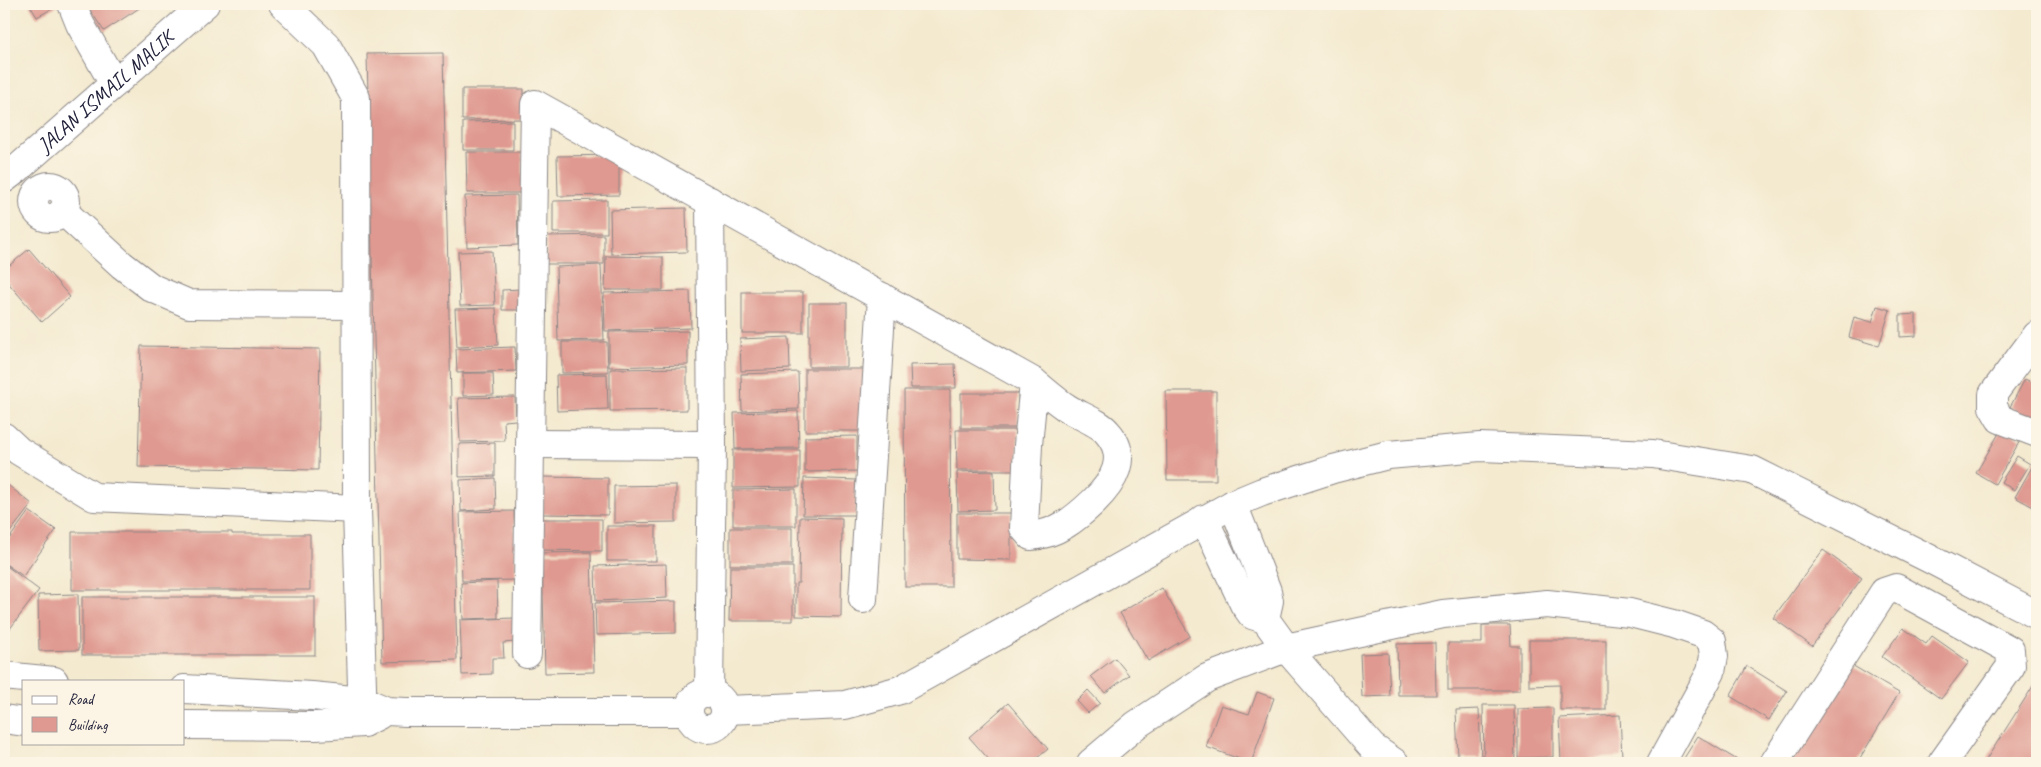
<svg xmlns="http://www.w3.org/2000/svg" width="2041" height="767" font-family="Caveat,sans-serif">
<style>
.building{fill:#df9990}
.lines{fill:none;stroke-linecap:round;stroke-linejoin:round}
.minor-casing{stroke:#8b8686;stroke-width:30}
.secondary-casing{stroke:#8b8686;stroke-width:30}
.minor{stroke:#fff;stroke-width:28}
.secondary{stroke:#fff;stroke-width:28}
.labels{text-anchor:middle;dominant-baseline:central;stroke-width:4.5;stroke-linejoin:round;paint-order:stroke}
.street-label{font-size:21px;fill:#22223b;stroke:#fcf5e5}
</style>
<rect width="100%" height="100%" fill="#fcf5e5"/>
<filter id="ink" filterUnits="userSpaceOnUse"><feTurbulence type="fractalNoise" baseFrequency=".02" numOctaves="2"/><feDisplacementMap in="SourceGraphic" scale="10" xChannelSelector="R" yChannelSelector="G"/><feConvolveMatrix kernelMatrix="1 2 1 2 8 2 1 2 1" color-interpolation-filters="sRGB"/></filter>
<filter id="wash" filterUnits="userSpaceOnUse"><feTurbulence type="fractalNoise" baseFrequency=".0096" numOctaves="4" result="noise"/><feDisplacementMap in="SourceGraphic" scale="20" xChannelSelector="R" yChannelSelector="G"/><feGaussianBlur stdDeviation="1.12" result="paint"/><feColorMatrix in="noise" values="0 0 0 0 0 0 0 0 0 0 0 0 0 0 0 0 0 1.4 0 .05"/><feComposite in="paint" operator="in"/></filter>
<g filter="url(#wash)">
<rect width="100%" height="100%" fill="#f4ead0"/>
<g id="blocks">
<g class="building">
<polygon points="29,4 61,4 37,17"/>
<polygon points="86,4 143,4 144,5 104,31"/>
<polygon points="443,53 457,660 382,662 367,54"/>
<polygon points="462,89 524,89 524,119 462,120"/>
<polygon points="513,121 513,150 463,150 463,122"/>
<polygon points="466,152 522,152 522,193 467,193"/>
<polygon points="619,155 619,195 558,196 557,156"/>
<polygon points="517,195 518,245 467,247 465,196"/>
<polygon points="607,200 607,233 553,233 553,201"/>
<polygon points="686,208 687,252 611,254 610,210"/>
<polygon points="604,235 604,264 546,264 546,236"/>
<polygon points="29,249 70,297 42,322 4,278 4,270"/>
<polygon points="492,251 495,305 460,306 458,252"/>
<polygon points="606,256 663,257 663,290 605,290"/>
<polygon points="601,265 604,340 558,341 556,267"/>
<polygon points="522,289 523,310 502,310 502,290"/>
<polygon points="690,291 691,328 605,331 604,293"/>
<rect x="742" y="292" width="61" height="41"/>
<rect x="809" y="303" width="38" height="64"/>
<polygon points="1877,306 1890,310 1879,346 1849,337 1854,317 1872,322"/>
<polygon points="496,308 498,345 457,347 455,309"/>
<polygon points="1916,314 1916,336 1900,337 1900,315"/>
<polygon points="688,331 688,365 609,367 609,332"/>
<polygon points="789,337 790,369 741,371 740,339"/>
<polygon points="562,342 607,342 608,372 562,373"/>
<polygon points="141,346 320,349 318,470 138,467"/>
<polygon points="515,347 516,371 457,373 456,349"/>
<polygon points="955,364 956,388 911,388 910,365"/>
<polygon points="687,368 687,410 610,411 610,369"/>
<rect x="805" y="369" width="62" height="62"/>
<polygon points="798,372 799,409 742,411 741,374"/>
<polygon points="463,373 493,373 494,395 463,396"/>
<polygon points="607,374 608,409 557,411 556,375"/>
<polygon points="2025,379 2037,385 2037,422 2010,407"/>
<polygon points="904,390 950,390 951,587 905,587"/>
<polygon points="1166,391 1216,391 1216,480 1167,480"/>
<rect x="961" y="393" width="57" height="35"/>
<polygon points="515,397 516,420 504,421 505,441 460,442 458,398"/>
<polygon points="798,411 799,448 735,449 734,413"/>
<polygon points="2002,428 2021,439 1995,484 1976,473"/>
<polygon points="956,430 1018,430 1018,470 957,470"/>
<polygon points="857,436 857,471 805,472 805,437"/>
<polygon points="495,443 495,476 459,477 459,444"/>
<polygon points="733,450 800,450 800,487 733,488"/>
<polygon points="2017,456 2030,464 2014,490 2001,482"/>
<polygon points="2037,458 2037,509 2015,497"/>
<polygon points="994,471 995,510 958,511 957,472"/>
<polygon points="543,477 608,478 608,515 543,514"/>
<polygon points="495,478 496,509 461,511 460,480"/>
<polygon points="804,478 856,480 856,515 803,515"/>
<polygon points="4,482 32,504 4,540"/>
<polygon points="676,485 676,522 614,523 614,486"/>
<polygon points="796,489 796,526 733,526 733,490"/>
<polygon points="29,511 56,530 23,576 4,563 4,546"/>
<polygon points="514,511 516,580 462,581 460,512"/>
<polygon points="957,513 1011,513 1011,560 957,559"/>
<polygon points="800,517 842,518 841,617 796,616 796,583 799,583"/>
<polygon points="540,519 602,519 602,551 540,550"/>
<rect x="607" y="526" width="49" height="35"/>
<rect x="730" y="528" width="62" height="37"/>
<polygon points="72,532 232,532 232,534 310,534 310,590 72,590"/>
<polygon points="1823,550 1862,578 1812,646 1773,618"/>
<polygon points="591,552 594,672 545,673 542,553"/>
<polygon points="4,564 39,590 6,634 4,632"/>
<polygon points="666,564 667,598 596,601 595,566"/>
<polygon points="730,567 793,567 793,621 729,621"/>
<polygon points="497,581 498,618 463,619 461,583"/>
<polygon points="1162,588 1190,636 1148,661 1120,613"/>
<polygon points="78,594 79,650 39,651 38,595"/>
<rect x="82" y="597" width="233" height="58"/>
<polygon points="676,601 676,633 596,635 595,603"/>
<polygon points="514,618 515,642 503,643 504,658 492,658 492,674 462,675 460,620"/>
<polygon points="1482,625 1510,625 1511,646 1520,646 1520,690 1448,690 1448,643 1482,643"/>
<polygon points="1903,628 1926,644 1932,636 1969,662 1941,699 1882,657"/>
<polygon points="1529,640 1606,640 1606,710 1560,710 1560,685 1529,686"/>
<polygon points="1435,643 1436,695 1398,695 1397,644"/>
<polygon points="1388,653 1390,696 1362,697 1360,654"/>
<polygon points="1115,658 1129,675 1105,693 1091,676"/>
<polygon points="1850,664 1899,693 1857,763 1791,763"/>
<polygon points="1747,666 1787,691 1769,720 1730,696"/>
<polygon points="2037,680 2037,754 2031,763 1984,763"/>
<polygon points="1088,690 1100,703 1088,713 1077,701"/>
<polygon points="1257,692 1274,698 1251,763 1206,747 1221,705 1249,714"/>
<polygon points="1008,703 1048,749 1031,763 992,763 969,737"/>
<polygon points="1483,705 1514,705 1515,763 1484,763"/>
<polygon points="1553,708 1553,757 1518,758 1518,709"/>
<polygon points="1479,709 1481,758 1458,758 1456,710"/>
<polygon points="1620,715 1622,757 1588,759 1589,763 1561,763 1559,718"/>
<polygon points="1698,736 1742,763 1681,763"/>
</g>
</g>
</g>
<g filter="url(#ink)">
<use href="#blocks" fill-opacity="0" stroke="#8b8686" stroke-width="1"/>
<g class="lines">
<defs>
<g id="minor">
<polyline points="72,4 80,24 114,84"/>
<polyline points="283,4 326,45 356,98 357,509 363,723"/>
<circle cx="50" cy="202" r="16"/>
<polyline points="63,211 122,265 152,288 189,304 356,305"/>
<polyline points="2037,335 1993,394 1993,407 2000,419 2037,433"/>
<polyline points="4,437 19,451 94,497 357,509"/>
<polyline points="530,444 712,445"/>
<polyline points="1233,504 1267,591 1269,601 1265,619"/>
<polyline points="1204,519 1244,604 1252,615 1265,619 1286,648 1372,747 1395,763"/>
<polyline points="863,599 882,297"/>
<path d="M527,654l8,-550 499,278c11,9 22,19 33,26 11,7 33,15 40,24 23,25 6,51 -14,70 -18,17 -36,32 -62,34l-7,-8 4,-83 6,-63"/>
<polyline points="4,676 54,681"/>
<polyline points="184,689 312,696 363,701 387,711 406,712 688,712"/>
<polyline points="709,692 712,445 710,201"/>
<circle cx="707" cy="711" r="18"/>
<polyline points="726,710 845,705 900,690 1233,504 1262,492 1333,469 1388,455 1480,447 1653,454 1752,470 1930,559 2037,615"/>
<polyline points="4,719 24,722"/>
<polyline points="184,725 316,726 363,723 379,715"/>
<polyline points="1091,763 1136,725 1207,678 1286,648 1443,614 1547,604 1630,613 1674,624 1703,634 1712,641 1714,656 1711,672 1661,763"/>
<polyline points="1774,763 1884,592 1896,588 2010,650 2011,666 1942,763"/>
</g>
<g id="secondary">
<path id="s1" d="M4,179l13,-10 188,-165"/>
</g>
</defs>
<use href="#minor" class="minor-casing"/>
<use href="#secondary" class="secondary-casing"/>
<use href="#minor" class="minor"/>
<use href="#secondary" class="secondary"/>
</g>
</g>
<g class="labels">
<g class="street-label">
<text stroke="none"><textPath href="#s1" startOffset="134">JALAN ISMAIL MALIK</textPath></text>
</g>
</g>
<rect width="2041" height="767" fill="none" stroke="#fcf5e5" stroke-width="20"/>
<rect x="22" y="680" width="162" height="65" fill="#fcf5e5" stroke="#a5a1a1"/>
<rect x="32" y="696" width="25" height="8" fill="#ffffff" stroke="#a5a1a1"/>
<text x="68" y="704" font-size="15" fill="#22223b">Road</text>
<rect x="32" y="717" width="25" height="15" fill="#df9990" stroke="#a5a1a1"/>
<text x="68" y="730" font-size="15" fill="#22223b">Building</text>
</svg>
